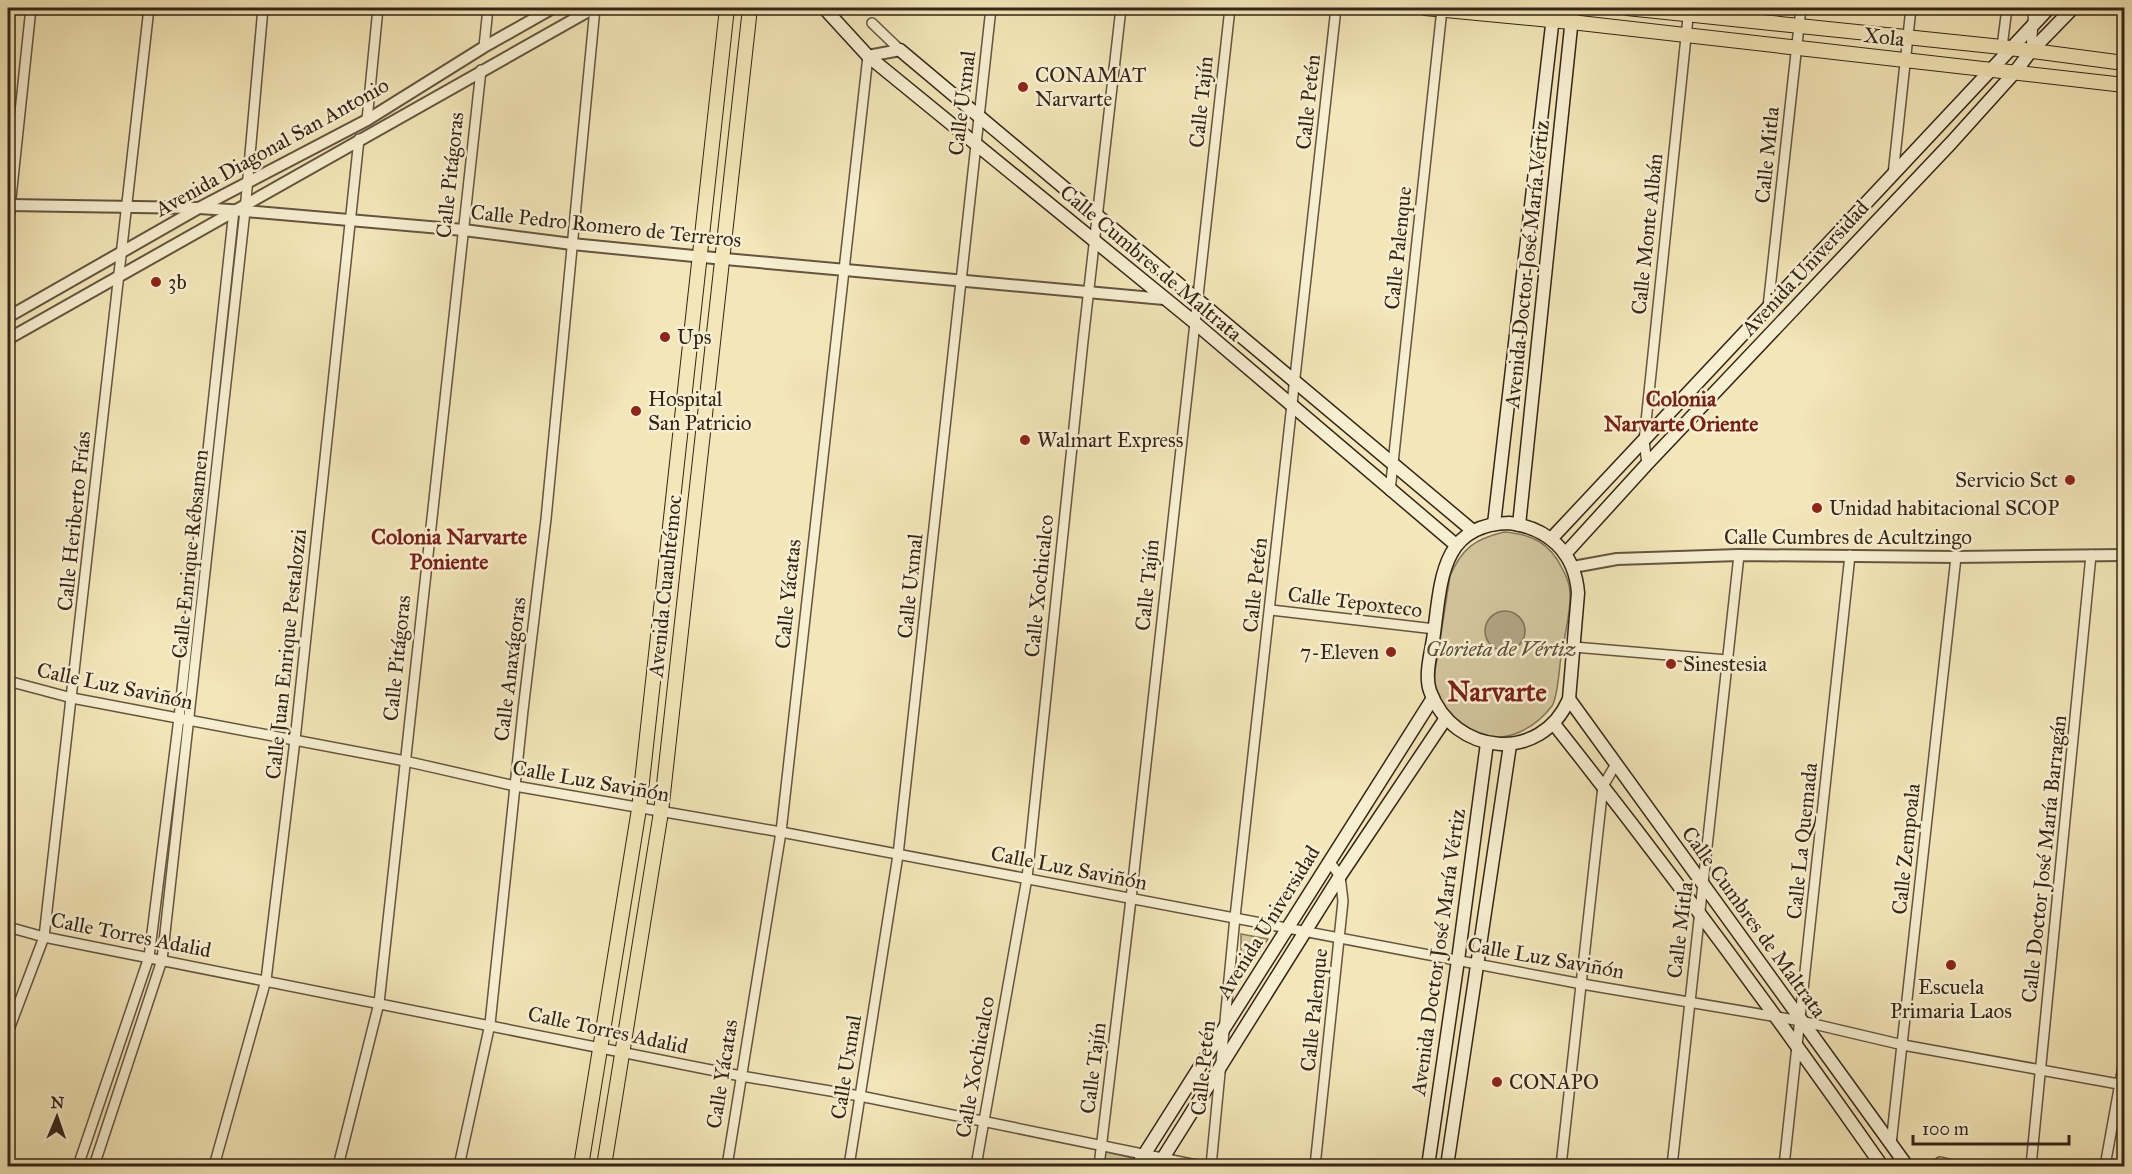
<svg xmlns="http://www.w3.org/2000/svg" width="2132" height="1174" font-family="'IM FELL Great Primer',serif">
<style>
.green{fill:#d3c59d;stroke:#84755a;stroke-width:1.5}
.water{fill:#b2a482;stroke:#807158;stroke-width:1.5}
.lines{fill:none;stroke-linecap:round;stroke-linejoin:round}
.minor-casing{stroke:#645540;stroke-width:12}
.tertiary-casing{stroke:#645540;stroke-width:14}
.secondary-casing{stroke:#342518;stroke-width:15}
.primary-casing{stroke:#342518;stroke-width:16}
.minor{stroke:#f7efd1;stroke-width:9}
.tertiary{stroke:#f7efd1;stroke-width:10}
.secondary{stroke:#f7efd1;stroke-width:12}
.primary{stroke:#f3e6b8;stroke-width:14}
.poi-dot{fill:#8f2418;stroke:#f7efd1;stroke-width:2}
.labels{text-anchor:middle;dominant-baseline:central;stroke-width:5;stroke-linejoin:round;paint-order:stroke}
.street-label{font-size:21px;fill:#342518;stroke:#f7efd1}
.poi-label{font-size:21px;fill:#342518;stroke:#f7efd1;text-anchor:start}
.park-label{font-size:21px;font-style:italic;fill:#5c4d39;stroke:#f7efd1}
.neighbourhood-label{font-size:22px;font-weight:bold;fill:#7a1f14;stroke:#f7efd1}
.district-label{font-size:27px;font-weight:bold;fill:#7a1f14;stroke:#f7efd1}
</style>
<rect width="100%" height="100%" fill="#f3e6b8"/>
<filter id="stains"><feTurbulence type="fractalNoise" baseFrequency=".00333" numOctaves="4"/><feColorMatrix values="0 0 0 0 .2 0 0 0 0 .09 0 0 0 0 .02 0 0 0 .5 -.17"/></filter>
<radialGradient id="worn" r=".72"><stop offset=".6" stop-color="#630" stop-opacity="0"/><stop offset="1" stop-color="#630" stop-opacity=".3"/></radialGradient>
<g class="green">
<path d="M1504,532c27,2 45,10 58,36 4,7 8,17 8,26 1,17 -6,45 -9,63 -2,12 -3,40 -9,49 -38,49 -102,40 -117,-22 -2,-9 2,-22 3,-31 4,-26 8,-52 12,-77 12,-28 25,-37 54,-44z"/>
<polygon points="1241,934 1268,939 1241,979"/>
<polygon points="1103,1151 1133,1158 1128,1166 1103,1166"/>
</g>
<circle class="water" cx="1505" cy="631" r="20"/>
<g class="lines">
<defs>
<g id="minor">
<polyline points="872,23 900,50"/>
<polyline points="484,47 488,8"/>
<polyline points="2002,47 2007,8"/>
<polyline points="2031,51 2034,8"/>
<polyline points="367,120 378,8"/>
<polyline points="1893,175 1911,8"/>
<polyline points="8,226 31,8"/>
<polyline points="1768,307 1801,8"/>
<polyline points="1647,464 1644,441 1689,8"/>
<polyline points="1390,491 1442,9"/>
<polyline points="1271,610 1435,629"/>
<polyline points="1574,647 1727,660"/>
<polyline points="8,681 72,698 405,761 515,786 781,832 1582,984 1801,1021 1903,1045 2124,1085"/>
<polyline points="8,927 44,937 741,1076 860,1096 1201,1166"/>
<polyline points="8,1032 44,937 149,8"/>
<polyline points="1891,1144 1956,557"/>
<polyline points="1940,1162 1957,1166"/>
<polyline points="78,1166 149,957 179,718 234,210"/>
<polyline points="94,1166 162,960 245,211 263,8"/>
<polyline points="214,1166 266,980 295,740 359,139"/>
<polyline points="338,1166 379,1003 481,70"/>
<polyline points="459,1166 490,1024 523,710 546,519 595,8"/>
<polyline points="727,1166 781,832 868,56"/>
<polyline points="849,1166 898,855 991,8"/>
<polyline points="976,1166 1027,878 1083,341 1121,8"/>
<polyline points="1099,1166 1131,899 1230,8"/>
<polyline points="1211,1166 1235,917 1336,8"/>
<polyline points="1315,1166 1343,901 1340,876 1329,861"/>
<polyline points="1561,1166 1603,786 1616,764"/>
<polyline points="1672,1166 1739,555"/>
<polyline points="1784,1166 1850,555"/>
<polyline points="2031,1166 2091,555"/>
<polyline points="2105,1166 2124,1061"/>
</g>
<g id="tertiary">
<polyline points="868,56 900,50"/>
<polyline points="8,205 199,208 245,211 464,230 572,244 714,258 1164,299"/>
<polyline points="8,317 199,208 367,120 484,47 553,8"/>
<polyline points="8,339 594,8"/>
<polyline points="1573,567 1617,559 1739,555 1956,557 2124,555"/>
</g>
<g id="secondary">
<polyline points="824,8 868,56 1194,322 1456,545"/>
<polyline points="900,50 1473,531"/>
<path d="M1509,523c39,5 66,29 69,70l-9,106c-28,65 -115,57 -139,-8 -6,-17 2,-41 4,-58 7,-52 7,-109 75,-110z"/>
<polyline points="1494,524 1554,8"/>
<polyline points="1519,525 1573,8"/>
<polyline points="1551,539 2049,8"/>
<polyline points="1565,554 1647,464 1951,143 2015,72 2031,51 2073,8"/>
<polyline points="1569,699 1907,1166"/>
<path d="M1554,724c114,144 223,292 328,442"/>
<polyline points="1137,1166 1433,698"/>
<polyline points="1158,1166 1340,876 1446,718"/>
<polyline points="1428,1166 1458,960 1487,743"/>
<polyline points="1447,1166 1510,745"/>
</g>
<g id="primary">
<polyline points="1425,8 1571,22 2124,85"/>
<polyline points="1627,8 2002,47 2124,63"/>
<polyline points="581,1166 639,809 727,8"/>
<polyline points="604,1166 661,812 750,8"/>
</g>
</defs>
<use href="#minor" class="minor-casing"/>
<use href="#tertiary" class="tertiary-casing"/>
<use href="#secondary" class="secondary-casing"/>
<use href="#primary" class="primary-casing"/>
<use href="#minor" class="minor"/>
<use href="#tertiary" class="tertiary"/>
<use href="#secondary" class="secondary"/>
<use href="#primary" class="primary"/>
</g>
<g class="poi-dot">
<circle cx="1023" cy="87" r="6"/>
<circle cx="156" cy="282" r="6"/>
<circle cx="665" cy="337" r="6"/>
<circle cx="636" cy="411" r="6"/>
<circle cx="1025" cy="440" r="6"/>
<circle cx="2070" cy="480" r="6"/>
<circle cx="1817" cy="508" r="6"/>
<circle cx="1391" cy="652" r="6"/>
<circle cx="1671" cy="664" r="6"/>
<circle cx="1951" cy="965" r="6"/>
<circle cx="1497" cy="1082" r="6"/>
</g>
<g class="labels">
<g class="street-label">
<text transform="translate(1884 37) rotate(6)">Xola</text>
<text transform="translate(1201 102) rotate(-84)">Calle Tajín</text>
<text transform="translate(1308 102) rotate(-84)">Calle Petén</text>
<text transform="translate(962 103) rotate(-83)">Calle Uxmal</text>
<text transform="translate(272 147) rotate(-29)">Avenida Diagonal San Antonio</text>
<text transform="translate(1767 155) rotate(-84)">Calle Mitla</text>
<text transform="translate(450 175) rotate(-84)">Calle Pitágoras</text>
<text transform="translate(606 226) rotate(6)">Calle Pedro Romero de Terreros</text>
<text transform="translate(1647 234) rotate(-84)">Calle Monte Albán</text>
<text transform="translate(1398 248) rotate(-84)">Calle Palenque</text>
<text transform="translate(1151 263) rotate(40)">Calle Cumbres de Maltrata</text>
<text transform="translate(1527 264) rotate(-84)">Avenida Doctor José María Vértiz</text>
<text transform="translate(1805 268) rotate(-47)">Avenida Universidad</text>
<text transform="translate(74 521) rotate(-84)">Calle Heriberto Frías</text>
<text x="1848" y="537">Calle Cumbres de Acultzingo</text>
<text transform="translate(190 554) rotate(-84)">Calle Enrique Rébsamen</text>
<text transform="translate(1147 585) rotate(-84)">Calle Tajín</text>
<text transform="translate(1255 585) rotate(-84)">Calle Petén</text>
<text transform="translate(665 586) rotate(-84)">Avenida Cuauhtémoc</text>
<text transform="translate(910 586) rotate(-84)">Calle Uxmal</text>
<text transform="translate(1039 586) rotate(-84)">Calle Xochicalco</text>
<text transform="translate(788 594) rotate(-84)">Calle Yácatas</text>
<text transform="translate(1355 602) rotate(7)">Calle Tepoxteco</text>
<text transform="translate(286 654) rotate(-84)">Calle Juan Enrique Pestalozzi</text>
<text transform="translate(397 658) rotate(-84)">Calle Pitágoras</text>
<text transform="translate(510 669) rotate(-83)">Calle Anaxágoras</text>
<text transform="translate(115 686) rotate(12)">Calle Luz Saviñón</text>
<text transform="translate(591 781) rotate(10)">Calle Luz Saviñón</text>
<text transform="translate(1802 841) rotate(-84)">Calle La Quemada</text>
<text transform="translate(1906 849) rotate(-84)">Calle Zempoala</text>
<text transform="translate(2044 859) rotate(-84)">Calle Doctor José María Barragán</text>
<text transform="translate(1069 868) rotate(11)">Calle Luz Saviñón</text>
<text transform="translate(1268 922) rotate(-58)">Avenida Universidad</text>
<text transform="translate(1754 922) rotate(54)">Calle Cumbres de Maltrata</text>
<text transform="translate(1680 930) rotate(-83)">Calle Mitla</text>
<text transform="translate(131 935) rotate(11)">Calle Torres Adalid</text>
<text transform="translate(1438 952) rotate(-82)">Avenida Doctor José María Vértiz</text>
<text transform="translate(1546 958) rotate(10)">Calle Luz Saviñón</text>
<text transform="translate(1314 1010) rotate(-84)">Calle Palenque</text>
<text transform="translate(608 1030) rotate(12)">Calle Torres Adalid</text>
<text transform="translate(846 1067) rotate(-81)">Calle Uxmal</text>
<text transform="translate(975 1067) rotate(-80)">Calle Xochicalco</text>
<text transform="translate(1093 1068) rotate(-83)">Calle Tajín</text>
<text transform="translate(1203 1068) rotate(-84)">Calle Petén</text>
<text transform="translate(722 1074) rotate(-81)">Calle Yácatas</text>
</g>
<g class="poi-label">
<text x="1035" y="75">CONAMAT<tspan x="1035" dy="24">Narvarte</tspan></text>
<text x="168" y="282">3b</text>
<text x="677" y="337">Ups</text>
<text x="648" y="399">Hospital<tspan x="648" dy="24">San Patricio</tspan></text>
<text x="1037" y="440">Walmart Express</text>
<text x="2058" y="480" text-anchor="end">Servicio Sct</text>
<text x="1829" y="508">Unidad habitacional SCOP</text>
<text x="1379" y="652" text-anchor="end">7-Eleven</text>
<text x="1683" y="664">Sinestesia</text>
<text x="1951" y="987" text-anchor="middle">Escuela<tspan x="1951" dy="24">Primaria Laos</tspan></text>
<text x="1509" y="1082">CONAPO</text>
</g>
<g class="park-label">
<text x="1501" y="649">Glorieta de Vértiz</text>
</g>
<g class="neighbourhood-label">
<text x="1681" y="398">Colonia<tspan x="1681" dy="25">Narvarte Oriente</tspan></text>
<text x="449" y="536">Colonia Narvarte<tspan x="449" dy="25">Poniente</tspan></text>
</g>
<g class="district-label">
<text x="1497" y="691">Narvarte</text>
</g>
</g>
<rect width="2132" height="1174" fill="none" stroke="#f3e6b8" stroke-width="30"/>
<rect x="9" y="9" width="2114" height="1156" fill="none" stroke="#342518" stroke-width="3"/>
<rect x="15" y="15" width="2102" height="1144" fill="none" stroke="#342518" stroke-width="1.5"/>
<g transform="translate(57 1117) rotate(2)" stroke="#f7efd1" stroke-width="4.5" paint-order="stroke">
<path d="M0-4.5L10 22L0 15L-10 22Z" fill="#342518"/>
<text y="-9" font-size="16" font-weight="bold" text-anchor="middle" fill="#342518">N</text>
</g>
<path d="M1913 1135v9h156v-9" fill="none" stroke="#342518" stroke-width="3"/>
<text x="1922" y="1135" font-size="18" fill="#342518" stroke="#f7efd1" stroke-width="4.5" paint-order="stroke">100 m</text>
<rect width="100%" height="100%" filter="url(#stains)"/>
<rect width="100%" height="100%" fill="url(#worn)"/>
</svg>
